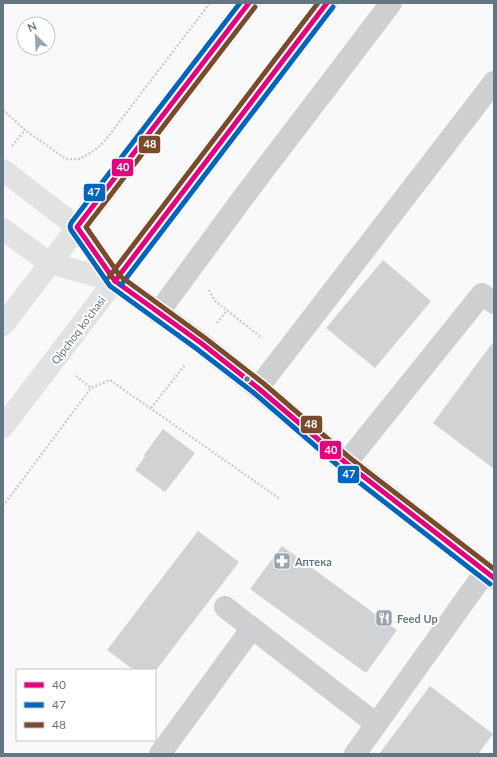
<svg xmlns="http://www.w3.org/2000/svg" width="497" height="757" font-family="Lato,sans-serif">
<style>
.building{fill:#d0d2d3}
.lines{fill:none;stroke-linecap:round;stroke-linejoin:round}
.path{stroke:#cbcccd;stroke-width:2.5;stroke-dasharray:2 2;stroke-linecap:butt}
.minor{stroke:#cecfd0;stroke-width:22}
.major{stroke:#e1e2e2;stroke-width:22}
.bus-1-casing{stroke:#fff;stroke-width:8}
.bus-2-casing{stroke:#fff;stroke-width:8}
.bus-3-casing{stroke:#fff;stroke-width:8}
.bus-1{stroke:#e5007d;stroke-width:5}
.bus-2{stroke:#0065bd;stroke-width:5}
.bus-3{stroke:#7a4b2a;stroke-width:5}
.bus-dot{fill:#657683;stroke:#fff;stroke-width:1.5}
.labels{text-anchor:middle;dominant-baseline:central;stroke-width:4;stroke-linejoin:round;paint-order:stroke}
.street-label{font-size:11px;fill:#657683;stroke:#fff}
.poi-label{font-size:11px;font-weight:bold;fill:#657683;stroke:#fff;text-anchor:start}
.line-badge{stroke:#fff;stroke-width:1.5}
.badge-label{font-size:11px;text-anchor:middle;font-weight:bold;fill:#fff}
</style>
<rect width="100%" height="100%" fill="#f9f9f9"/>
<g class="building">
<polygon points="383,260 431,301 375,368 326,328"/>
<polygon points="494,341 494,469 433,423"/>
<polygon points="163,429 195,453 165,492 135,470 145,457 144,455"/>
<polygon points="198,531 239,562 156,670 134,670 107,650"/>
<polygon points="282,546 397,630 366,673 250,589"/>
<polygon points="430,686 493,734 478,754 379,754"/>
</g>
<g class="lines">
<g class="path">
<polyline points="3,110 25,130 66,159 80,159 95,150 104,142 210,3"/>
<polyline points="12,146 25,130"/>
<polyline points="209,290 215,301 262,338"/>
<polyline points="217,323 227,310"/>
<polyline points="76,376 91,388"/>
<polyline points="151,408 185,365"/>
<polyline points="3,506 91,388 110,380 280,499"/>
</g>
<g class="minor">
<polyline points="115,281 201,343 258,388 346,463 494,578"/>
<polyline points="158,313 245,195 391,3"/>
<polyline points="258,388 494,82"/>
<polyline points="346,463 482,294 494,303"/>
<polyline points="225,607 252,628"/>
<polyline points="160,754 252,628 256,631 376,724"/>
<polyline points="355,754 486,571"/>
</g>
<g class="major">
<polyline points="3,170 77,227 115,281"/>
<polyline points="3,229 49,263 115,281"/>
<polyline points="3,325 249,3"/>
<polyline points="3,427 327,3"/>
</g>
<defs>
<g id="bus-1">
<polyline points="249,3 77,227 115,281 201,343 258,388 346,463 494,578"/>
<polyline points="115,281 327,3"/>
</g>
<g id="bus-2">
<polyline points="240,3 71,223 70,227 71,230 110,286 197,349 254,393 342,469 490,584"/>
<polyline points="121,285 333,7"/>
</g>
<g id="bus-3">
<polyline points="255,7 86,227 120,276 205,338 263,383 350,458 494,569"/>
<polyline points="109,277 318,3"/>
</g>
</defs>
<use href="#bus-1" class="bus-1-casing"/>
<use href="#bus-2" class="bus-2-casing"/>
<use href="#bus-3" class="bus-3-casing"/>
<use href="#bus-1" class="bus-1"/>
<use href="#bus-2" class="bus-2"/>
<use href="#bus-3" class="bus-3"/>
</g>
<defs>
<symbol id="pharmacy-square" viewBox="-11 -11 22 22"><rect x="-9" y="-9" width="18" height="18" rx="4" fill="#99a4ac" stroke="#fff"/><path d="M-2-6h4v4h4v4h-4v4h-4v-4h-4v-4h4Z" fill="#fff"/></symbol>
<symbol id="restaurant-square" viewBox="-11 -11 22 22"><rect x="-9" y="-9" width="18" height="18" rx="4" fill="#99a4ac" stroke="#fff"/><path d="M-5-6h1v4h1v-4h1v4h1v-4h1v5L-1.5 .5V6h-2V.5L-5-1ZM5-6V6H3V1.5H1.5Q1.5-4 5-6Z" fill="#fff"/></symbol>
</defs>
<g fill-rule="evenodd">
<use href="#pharmacy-square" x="272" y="551" width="20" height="20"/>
<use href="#restaurant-square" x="374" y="608" width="20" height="20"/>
</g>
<circle class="bus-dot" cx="247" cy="379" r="3.5"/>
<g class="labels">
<g class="street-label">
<text transform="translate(78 330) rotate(-53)">Qipchoq ko'chasi</text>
</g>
<g class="poi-label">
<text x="295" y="561">Аптека</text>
<text x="397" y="618">Feed Up</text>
</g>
</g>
<g class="line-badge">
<rect x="138" y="135" width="23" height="19" rx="4" fill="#7a4b2a"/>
<rect x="111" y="158" width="23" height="19" rx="4" fill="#e5007d"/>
<rect x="83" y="183" width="23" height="19" rx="4" fill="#0065bd"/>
<rect x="300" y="415" width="23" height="19" rx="4" fill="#7a4b2a"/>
<rect x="319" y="440" width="23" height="20" rx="4" fill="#e5007d"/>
<rect x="337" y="465" width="23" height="19" rx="4" fill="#0065bd"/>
</g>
<g class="badge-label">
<text x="150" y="148">48</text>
<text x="123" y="171">40</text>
<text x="94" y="196">47</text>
<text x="311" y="428">48</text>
<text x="331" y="454">40</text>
<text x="349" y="478">47</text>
</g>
<rect width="497" height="757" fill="none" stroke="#657683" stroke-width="8"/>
<rect x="16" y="669" width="140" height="72" fill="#ffffff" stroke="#c1c8cd"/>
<rect x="24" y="682" width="20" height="6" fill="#e5007d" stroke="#c1c8cd"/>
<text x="52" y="689" font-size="12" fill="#657683">40</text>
<rect x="24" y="702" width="20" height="6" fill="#0065bd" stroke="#c1c8cd"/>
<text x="52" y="709" font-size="12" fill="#657683">47</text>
<rect x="24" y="722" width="20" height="6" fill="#7a4b2a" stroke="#c1c8cd"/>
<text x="52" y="729" font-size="12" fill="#657683">48</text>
<g transform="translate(36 36) rotate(336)"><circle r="19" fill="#ffffff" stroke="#c1c8cd"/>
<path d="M0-3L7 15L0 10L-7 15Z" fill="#99a4ac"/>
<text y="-6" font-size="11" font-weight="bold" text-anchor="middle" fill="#657683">N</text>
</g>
</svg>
